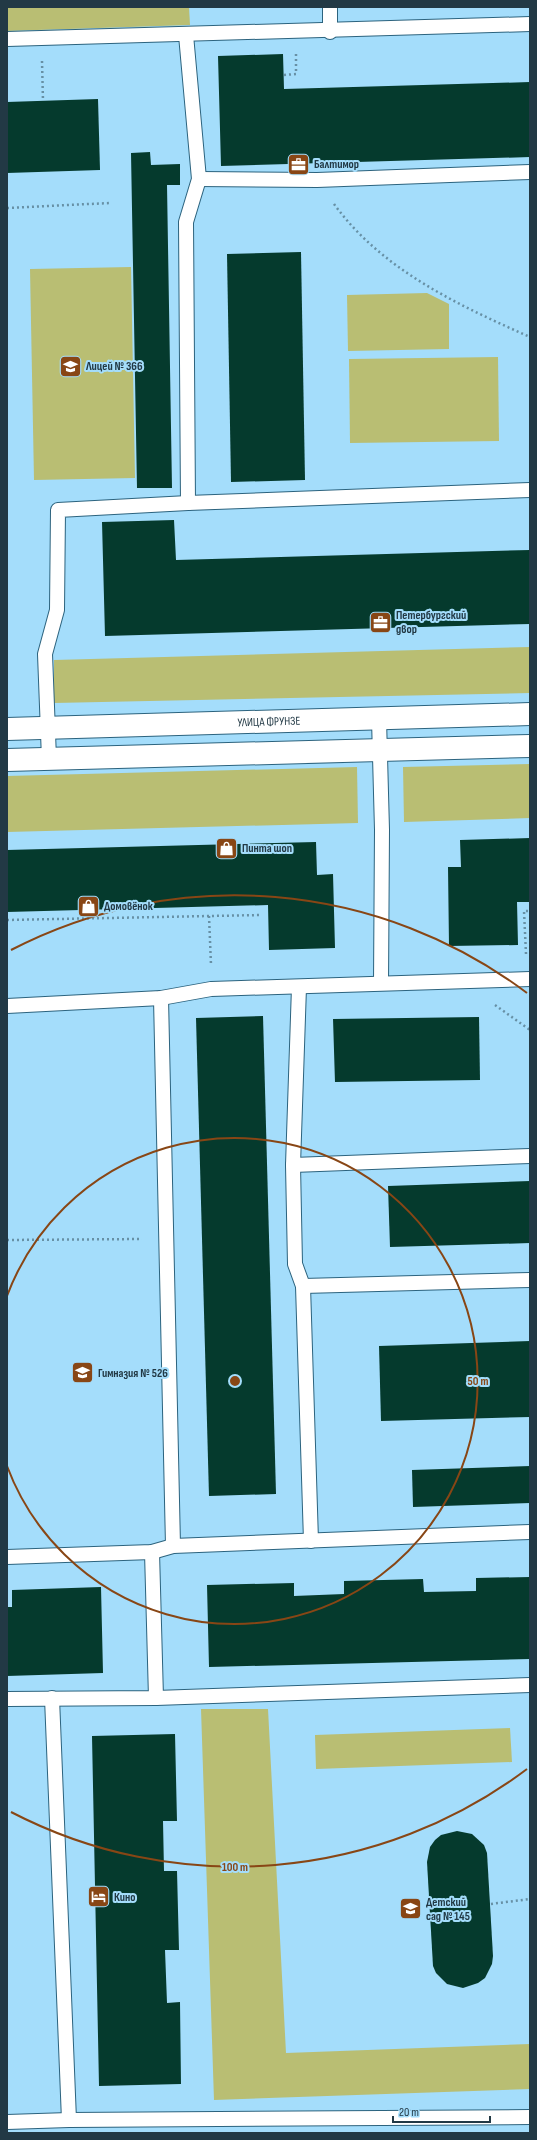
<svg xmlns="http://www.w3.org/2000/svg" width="537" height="2140" font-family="'Sofia Sans Condensed',sans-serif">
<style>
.green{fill:#b9be73}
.building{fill:#053a2d}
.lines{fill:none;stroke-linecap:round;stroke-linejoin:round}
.lane-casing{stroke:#2c637e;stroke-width:16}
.secondary-casing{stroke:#2c637e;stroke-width:24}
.path{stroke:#6790a5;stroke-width:2.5;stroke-dasharray:2 3;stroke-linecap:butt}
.lane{stroke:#fff;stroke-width:14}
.secondary{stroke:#fff;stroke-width:22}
.ring{fill:none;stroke:#884615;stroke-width:2}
.labels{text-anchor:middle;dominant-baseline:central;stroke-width:4;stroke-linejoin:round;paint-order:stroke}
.poi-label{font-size:12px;font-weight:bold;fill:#223945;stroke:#a4ddfb;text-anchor:start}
.street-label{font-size:12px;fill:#223945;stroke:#a4ddfb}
.centre{fill:#884615;stroke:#a4ddfb;stroke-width:2}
.ring-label{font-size:12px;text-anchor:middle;font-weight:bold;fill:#884615;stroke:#a4ddfb;stroke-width:4;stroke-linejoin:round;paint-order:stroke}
</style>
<rect width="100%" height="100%" fill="#a4ddfb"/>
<g class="green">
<polygon points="7,7 189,7 190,25 7,31"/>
<polygon points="131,267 135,478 34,480 30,269"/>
<polygon points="427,293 449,304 449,349 348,351 347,295"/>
<polygon points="498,357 499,441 350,443 349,359"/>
<polygon points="530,647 530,693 54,703 54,660"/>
<polygon points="530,764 530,818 404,822 403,767"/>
<polygon points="357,767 358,823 7,832 7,776"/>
<polygon points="201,1709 268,1709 286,2053 530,2044 530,2089 214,2100"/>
<polygon points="510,1728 512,1762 316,1769 315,1735"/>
</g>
<g class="building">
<polygon points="283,54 284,89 530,82 530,157 221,166 218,56"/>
<polygon points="98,99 100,170 7,173 7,102"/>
<polygon points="150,152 151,165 180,164 180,185 167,185 172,488 137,488 131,153"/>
<polygon points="301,252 305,480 231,482 227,254"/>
<polygon points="174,520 176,560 530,550 530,624 105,636 102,522"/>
<polygon points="530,838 530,902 517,902 518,945 449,946 448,867 461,867 460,840"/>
<polygon points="316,842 317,875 333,874 335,948 269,950 268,905 7,912 7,850"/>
<polygon points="263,1016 276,1494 209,1496 196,1018"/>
<polygon points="479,1017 480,1080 335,1082 333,1019"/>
<polygon points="530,1181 530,1243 390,1247 388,1186"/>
<polygon points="530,1341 530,1417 381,1421 379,1346"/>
<polygon points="530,1466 530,1503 413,1507 412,1470"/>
<polygon points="530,1577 530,1659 209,1667 207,1585 294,1583 294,1596 344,1594 344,1581 423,1579 424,1592 476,1591 476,1578"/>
<polygon points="101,1587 103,1673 7,1676 7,1607 12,1607 12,1590"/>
<polygon points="175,1734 177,1821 163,1821 164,1871 177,1871 179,1950 165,1950 167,2003 180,2002 181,2084 99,2086 92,1736"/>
<polygon points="457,1831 472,1834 484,1845 487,1853 493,1956 492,1964 485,1978 478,1983 463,1988 447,1984 436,1973 433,1966 427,1862 430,1847 435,1840 441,1835"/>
</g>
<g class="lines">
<defs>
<g id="lane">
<polyline points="330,7 330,32"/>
<polyline points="186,35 199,179 186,222 188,503"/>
<polyline points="7,39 530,24"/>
<polyline points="199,179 317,180 530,172"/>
<polyline points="379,719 382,830 381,983"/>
<polyline points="49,759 45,654 57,610 58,510 188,503 530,490"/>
<polyline points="299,987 293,1165 295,1264 303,1286 311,1541"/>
<polyline points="161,998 173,1546"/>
<polyline points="7,1006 161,998 211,989 530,979"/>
<polyline points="293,1165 530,1156"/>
<polyline points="303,1286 530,1280"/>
<polyline points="152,1552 156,1698"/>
<polyline points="7,1557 152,1552 173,1546 530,1532"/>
<polyline points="52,1698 69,2120"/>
<polyline points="7,1699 156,1698 530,1685"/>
<polyline points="7,2122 69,2120 530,2117"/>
</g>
<g id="secondary">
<path id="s1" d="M7,729l523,-15"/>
<polyline points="7,760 530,746"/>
</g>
</defs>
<use href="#lane" class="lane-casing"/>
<use href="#secondary" class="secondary-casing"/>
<g class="path">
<polyline points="42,61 43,101"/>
<polyline points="284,75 296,74 296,54"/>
<path d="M334,204c48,66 124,101 196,133"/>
<polyline points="7,208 110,203"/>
<polyline points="209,916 211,965"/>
<polyline points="7,920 261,915"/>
<polyline points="526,954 524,911 530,911"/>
<polyline points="495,1005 530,1030"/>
<polyline points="7,1240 142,1239"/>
<polyline points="491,1904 530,1899"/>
</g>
<use href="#lane" class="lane"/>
<use href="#secondary" class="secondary"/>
</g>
<g class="ring">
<path d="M7 1296A243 243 0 1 1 7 1466"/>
<path d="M527 1769A486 486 0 0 1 11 1812M11 950A486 486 0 0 1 527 993"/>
</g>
<defs>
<symbol id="office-square" viewBox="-11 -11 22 22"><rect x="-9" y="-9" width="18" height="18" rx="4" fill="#884615" stroke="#a4ddfb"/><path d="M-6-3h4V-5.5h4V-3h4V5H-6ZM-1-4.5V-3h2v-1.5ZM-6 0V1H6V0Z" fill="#fff"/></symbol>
<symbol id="school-square" viewBox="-11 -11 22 22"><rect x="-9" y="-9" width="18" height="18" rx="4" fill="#884615" stroke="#a4ddfb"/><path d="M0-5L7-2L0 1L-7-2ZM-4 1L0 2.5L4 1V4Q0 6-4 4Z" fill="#fff"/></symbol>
<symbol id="shop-square" viewBox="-11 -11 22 22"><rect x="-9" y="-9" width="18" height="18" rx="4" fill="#884615" stroke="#a4ddfb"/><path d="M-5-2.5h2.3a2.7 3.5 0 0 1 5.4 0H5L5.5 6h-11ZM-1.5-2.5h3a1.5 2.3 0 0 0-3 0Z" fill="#fff"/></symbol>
<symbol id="hotel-square" viewBox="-11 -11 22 22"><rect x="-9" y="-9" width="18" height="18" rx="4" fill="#884615" stroke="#a4ddfb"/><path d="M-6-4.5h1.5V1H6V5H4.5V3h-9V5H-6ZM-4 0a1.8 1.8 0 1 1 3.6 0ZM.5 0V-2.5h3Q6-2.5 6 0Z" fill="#fff"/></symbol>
</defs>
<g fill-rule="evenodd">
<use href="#office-square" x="286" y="152" width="25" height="25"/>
<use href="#school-square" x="58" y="354" width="25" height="25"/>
<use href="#office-square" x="368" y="610" width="25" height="25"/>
<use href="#shop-square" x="214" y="836" width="25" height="25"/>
<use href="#shop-square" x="76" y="894" width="25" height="25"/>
<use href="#school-square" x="70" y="1360" width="25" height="25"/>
<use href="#hotel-square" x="86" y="1884" width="25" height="25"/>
<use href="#school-square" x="398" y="1896" width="25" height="25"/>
</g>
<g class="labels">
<g class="poi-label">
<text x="314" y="164">Балтимор</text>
<text x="86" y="366">Лицей № 366</text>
<text x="396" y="615">Петербургский<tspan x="396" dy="14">двор</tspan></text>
<text x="242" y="848">Пинта шоп</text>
<text x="104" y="906">Домовёнок</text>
<text x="98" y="1373">Гимназия № 526</text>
<text x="114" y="1897">Кино</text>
<text x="426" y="1902">Детский<tspan x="426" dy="14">сад № 145</tspan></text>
</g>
<g class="street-label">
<text stroke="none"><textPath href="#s1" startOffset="262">УЛИЦА ФРУНЗЕ</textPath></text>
</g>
</g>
<circle cx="235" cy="1381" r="6" class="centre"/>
<g class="ring-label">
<text x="478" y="1385">50 m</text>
<text x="235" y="1871">100 m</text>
</g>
<rect width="537" height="2140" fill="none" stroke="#223945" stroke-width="16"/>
<path d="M393 2116v6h97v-6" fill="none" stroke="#223945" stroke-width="2"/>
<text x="399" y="2116" font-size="12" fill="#223945" stroke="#a4ddfb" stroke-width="3" paint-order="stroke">20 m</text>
</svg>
